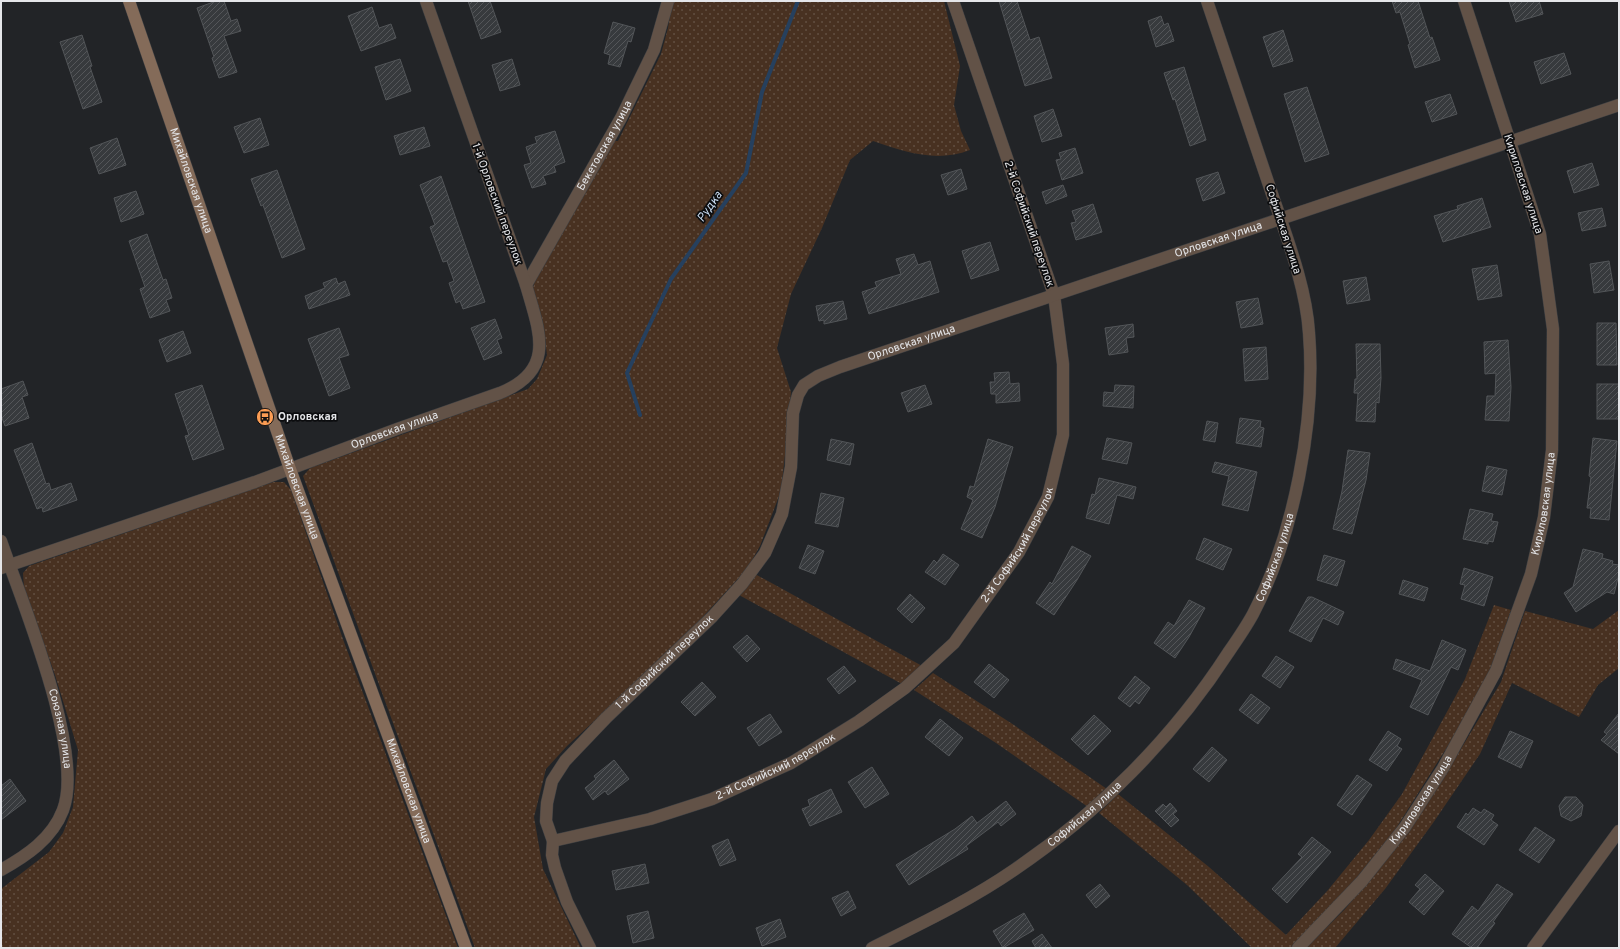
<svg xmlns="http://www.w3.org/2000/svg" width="1620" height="949" font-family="Overpass,sans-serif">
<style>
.grass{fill:url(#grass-dots)}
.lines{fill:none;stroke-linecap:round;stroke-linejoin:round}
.stream{stroke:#26405e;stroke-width:4}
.building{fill:url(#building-hatch);stroke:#525558}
.street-casing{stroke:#3d3f42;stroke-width:13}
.secondary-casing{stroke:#3d3f42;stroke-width:13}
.street{stroke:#625247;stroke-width:12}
.secondary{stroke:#846b59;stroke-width:12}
.labels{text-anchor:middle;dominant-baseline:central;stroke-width:3.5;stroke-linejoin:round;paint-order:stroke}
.street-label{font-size:11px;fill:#e5e6e9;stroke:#0c0d0f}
.poi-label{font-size:11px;font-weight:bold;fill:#e5e6e9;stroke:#0c0d0f;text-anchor:start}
.water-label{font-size:12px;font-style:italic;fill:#cbdef4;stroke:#0c0d0f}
</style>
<defs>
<pattern id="grass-dots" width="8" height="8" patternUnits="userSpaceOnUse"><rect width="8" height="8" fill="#483121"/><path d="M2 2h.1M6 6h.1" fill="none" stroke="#624f41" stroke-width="1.8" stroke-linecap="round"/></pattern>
<pattern id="building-hatch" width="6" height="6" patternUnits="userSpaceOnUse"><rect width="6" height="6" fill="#373a3d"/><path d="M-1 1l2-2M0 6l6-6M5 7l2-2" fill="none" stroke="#545659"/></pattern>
</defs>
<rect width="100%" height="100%" fill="#222427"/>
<g class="grass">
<path d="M672,1h272l16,65 -6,39 7,26 9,19c-33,13 -65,2 -97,-9l-23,19 -28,68 -31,66 -14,54 14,44 -5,54 -5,45 -21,55 -13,23 -72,78 -108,99 -21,23 -12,48 9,52 38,79h-106l-172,-472 7,-8 218,-79 9,-10 10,-24 -4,-31 -11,-34 5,-15 78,-134h3l43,-87 7,-26z"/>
<polygon points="273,482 284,482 291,490 344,642 458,948 1,948 1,889 49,852 63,833 73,807 78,750 55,675 24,589 23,573 29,566"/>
<polygon points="755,574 924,667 902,684 739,595"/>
<polygon points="1494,605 1511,610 1488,676 1466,717 1395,830 1349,887 1291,948 1252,948 1187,885 1099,813 1118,794 1209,867 1286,935 1328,890 1369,840 1402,794 1465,679"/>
<polygon points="1619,610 1619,668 1598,685 1579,717 1512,683 1480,754 1433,823 1385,889 1335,948 1306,948 1345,909 1395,849 1450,767 1501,682 1525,611 1593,629"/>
<polygon points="933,673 1014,725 1107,789 1088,807 996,743 914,690"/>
</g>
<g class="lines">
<polyline class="stream" points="640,415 627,373 671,279 746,173 762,92 798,1"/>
</g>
<g class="building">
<polygon points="216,1 224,1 231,21 237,19 241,31 224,36 237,72 219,78 212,58 214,57 197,8"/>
<polygon points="468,1 490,1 501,32 481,39"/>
<polygon points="999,1 1017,1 1030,40 1039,37 1052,78 1025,86"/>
<polygon points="1392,1 1418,1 1430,38 1432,37 1440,60 1415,68 1408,45 1410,44 1400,12 1396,13"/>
<polygon points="1509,1 1539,1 1543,14 1516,22"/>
<polygon points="372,7 379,28 391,24 396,38 361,51 348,16"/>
<polygon points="1161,16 1164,25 1168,23 1174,41 1156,47 1148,21"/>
<polygon points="613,22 635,28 631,42 628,41 620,67 608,64 610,55 604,53"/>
<polygon points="1283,30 1293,61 1273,67 1263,37"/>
<polygon points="82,35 92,66 90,67 102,102 83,109 60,42"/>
<polygon points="1564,53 1571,74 1541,84 1534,62"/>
<polygon points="400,59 411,91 386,100 375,67"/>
<polygon points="512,59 520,85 500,91 492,65"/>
<polygon points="1184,67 1206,140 1190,146 1175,99 1173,100 1164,73"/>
<polygon points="1307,87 1329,154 1305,162 1284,94"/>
<polygon points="1450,94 1457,114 1432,122 1425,102"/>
<polygon points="1053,109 1062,136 1042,142 1034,116"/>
<polygon points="260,118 269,145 244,153 234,127"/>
<polygon points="424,127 430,146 400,155 394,136"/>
<polygon points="555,131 565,162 554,166 556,172 543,176 546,184 532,188 524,165 531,163 526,147 537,143 535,137"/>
<polygon points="117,138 126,165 99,174 90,148"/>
<polygon points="1075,148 1083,173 1062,180 1056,160 1061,159 1059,153"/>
<polygon points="1592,163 1599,185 1574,193 1567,171"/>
<polygon points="961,169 967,189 948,195 941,175"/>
<polygon points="277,170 305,249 282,258 263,205 261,206 251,179"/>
<polygon points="1218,172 1225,193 1203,201 1196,179"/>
<polygon points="441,176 485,302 463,309 460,301 456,303 449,283 454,281 447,261 443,262 430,227 435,225 420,185"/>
<polygon points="1063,185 1067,196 1046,204 1042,192"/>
<polygon points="136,191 144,214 121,222 114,198"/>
<polygon points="1482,198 1491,227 1443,242 1434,216 1458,209 1457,206"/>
<polygon points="1093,204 1102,232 1076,240 1071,223 1076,222 1072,211"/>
<polygon points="1602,208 1606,226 1582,231 1578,213"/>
<polygon points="147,234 163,280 166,279 172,298 166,300 170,311 150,318 140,289 145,287 129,241"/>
<polygon points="990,242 999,270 971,279 962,251"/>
<polygon points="914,254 918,265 930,261 939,292 869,314 862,292 877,287 875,282 901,274 896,259"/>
<polygon points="1609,261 1614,290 1594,293 1590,264"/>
<polygon points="1497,265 1502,296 1478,300 1472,269"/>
<polygon points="1366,277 1370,300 1347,304 1343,281"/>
<polygon points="336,278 338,284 345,281 350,295 309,309 305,296 325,288 323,283"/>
<polygon points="1258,298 1263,324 1241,328 1236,302"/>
<polygon points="843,301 847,319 824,324 824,320 819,321 816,306"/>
<polygon points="495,319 502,338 497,340 502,353 484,360 471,328"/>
<polygon points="1597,323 1616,323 1617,365 1597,365"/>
<polygon points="1133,324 1134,337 1126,338 1128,352 1109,355 1105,328"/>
<polygon points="339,328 349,355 339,358 350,388 329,396 308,339"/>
<polygon points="183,331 191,353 167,362 159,340"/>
<polygon points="1508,340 1511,387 1509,421 1485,420 1487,396 1495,396 1496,373 1485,374 1484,342"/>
<polygon points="1356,344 1380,344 1381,378 1379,403 1376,402 1375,422 1356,421 1358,393 1354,393 1355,379 1357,379"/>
<polygon points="1266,347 1268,379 1245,381 1243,349"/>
<polygon points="1009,372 1010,384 1019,383 1020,401 996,403 996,394 991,394 990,382 995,382 994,373"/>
<polygon points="23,381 28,395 22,397 29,418 5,426 1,415 1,389"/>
<rect x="1597" y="384" width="22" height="35"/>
<polygon points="202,385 224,449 193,460 185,436 189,435 175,394"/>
<polygon points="925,385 932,404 908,412 901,393"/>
<polygon points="1115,385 1134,386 1133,408 1103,406 1104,392 1114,393"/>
<polygon points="1240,418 1261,421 1260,427 1264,428 1261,447 1236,443"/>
<polygon points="1207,421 1218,423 1215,442 1203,440"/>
<polygon points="1107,438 1132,443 1127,464 1102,459"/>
<polygon points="1593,438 1617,441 1609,520 1590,518 1591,508 1587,508 1591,477 1589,476"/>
<polygon points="831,439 854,444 850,465 827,460"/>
<polygon points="988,439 1013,447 995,507 982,538 961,529 973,500 967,497 970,486 974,487"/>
<polygon points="32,443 46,484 49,483 51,490 71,483 77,500 43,512 42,507 37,509 14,450"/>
<polygon points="1348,450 1370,453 1366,480 1352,534 1333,529 1342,491"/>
<polygon points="1215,462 1257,472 1248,511 1222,505 1229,476 1212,472"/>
<polygon points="1487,466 1507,470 1502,495 1482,491"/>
<polygon points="1099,478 1136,487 1133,499 1117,495 1109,524 1086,518 1092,494 1095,495"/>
<polygon points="821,493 844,498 838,527 815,523"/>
<polygon points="1470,509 1493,514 1491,521 1498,522 1493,542 1488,541 1488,544 1463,539"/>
<polygon points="1204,538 1232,549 1223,570 1196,559"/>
<polygon points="808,545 824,551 815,574 799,568"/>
<polygon points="1072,546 1091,556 1077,580 1054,615 1036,603 1050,582 1052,584"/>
<polygon points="1583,549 1603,554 1602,558 1613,561 1612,564 1619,565 1619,574 1614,594 1607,592 1576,612 1564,593 1573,587"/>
<polygon points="943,554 959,565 945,585 925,572 934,560 937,563"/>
<polygon points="1324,555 1345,561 1337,586 1317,580"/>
<polygon points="1464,568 1493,577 1484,606 1461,599 1465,585 1460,584"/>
<polygon points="1403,580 1428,588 1424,601 1399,594"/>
<polygon points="910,594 925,608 912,623 897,609"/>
<polygon points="1308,597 1312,597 1344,612 1338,625 1323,618 1311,642 1289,631"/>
<polygon points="1189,600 1205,608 1189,637 1175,658 1154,643 1168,622 1174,626"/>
<polygon points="747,635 760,649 747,662 733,647"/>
<polygon points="1442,640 1466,650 1458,670 1451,667 1428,715 1410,707 1422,680 1393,669 1396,659 1430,671"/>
<polygon points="1276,656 1294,667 1280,688 1262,676"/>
<polygon points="989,664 1009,680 994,698 974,682"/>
<polygon points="844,666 856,681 839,694 827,679"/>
<polygon points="1135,676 1150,688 1139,704 1135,701 1130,707 1118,698"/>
<polygon points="702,682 716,697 695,716 681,702"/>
<polygon points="1251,694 1270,708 1258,724 1239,710"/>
<polygon points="1619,713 1619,754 1601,740 1607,734 1604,732"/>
<polygon points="770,714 782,732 759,746 747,728"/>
<polygon points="1094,715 1111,731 1088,755 1071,739"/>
<polygon points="940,719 963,738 949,756 925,737"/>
<polygon points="1388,731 1401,739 1397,746 1402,749 1387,771 1369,760"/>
<polygon points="1510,731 1533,741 1521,768 1498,757"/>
<polygon points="1212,747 1227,760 1209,782 1193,769"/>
<polygon points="614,760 629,779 608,795 605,791 593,800 585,788 596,779 594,776"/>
<polygon points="872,767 889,794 865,808 848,782"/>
<polygon points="1357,775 1372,785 1352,815 1337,805"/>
<polygon points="10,779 26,801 1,820 1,786"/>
<polygon points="831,789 842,812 810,826 802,809 810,806 808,800"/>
<polygon points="1565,797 1576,797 1583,805 1581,816 1571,821 1561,816 1559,806"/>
<polygon points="1006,801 1016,814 1001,826 998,822 966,846 968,849 909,885 896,865 955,829 972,816 977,823"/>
<polygon points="1170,803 1177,811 1173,814 1179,820 1171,827 1155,811 1163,804 1166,807"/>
<polygon points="1473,808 1481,813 1484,809 1494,815 1491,820 1498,825 1484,845 1457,827 1466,813 1468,815"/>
<polygon points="1535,827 1555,840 1539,863 1519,850"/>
<polygon points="1312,837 1331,852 1287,903 1272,889 1302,857 1298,854"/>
<polygon points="728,839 736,860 720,866 712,846"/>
<polygon points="645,864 649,883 616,890 612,871"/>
<polygon points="1425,874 1444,891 1424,915 1409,902 1420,889 1415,885"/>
<polygon points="1100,884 1110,896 1096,908 1086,895"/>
<polygon points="1497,884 1513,894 1493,922 1495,923 1477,948 1472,948 1452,934 1472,906 1478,911"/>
<polygon points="848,891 856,908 841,916 832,898"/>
<polygon points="648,911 654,938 633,943 627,916"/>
<polygon points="1024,913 1034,930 1003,948 993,931"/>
<polygon points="780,919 786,937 762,946 756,928"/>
<polygon points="1042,934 1052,948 1036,948 1032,941"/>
</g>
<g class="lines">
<defs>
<g id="street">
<path id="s1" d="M526,285l95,-167 33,-68 14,-49"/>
<path id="s2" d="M1,541c21,61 84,211 62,269 -11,29 -37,46 -62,60"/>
<path id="s3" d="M1,568l254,-86 142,-53 103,-36c57,-23 39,-62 26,-108l-100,-284"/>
<path id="s4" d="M553,841l97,-22 62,-20 79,-36 68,-42 46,-33 49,-45 65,-91 29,-55 15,-62v-71l-9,-69 -101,-294"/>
<path id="s5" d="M590,948l-23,-46 -12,-34 -3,-13 1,-14 -7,-20 1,-18 5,-22 13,-20 41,-43 106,-101 30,-33 23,-31 17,-39 9,-47 2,-54 5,-18 6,-10 14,-9 22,-9 779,-262"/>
<path id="s6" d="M872,948c48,-24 97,-47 142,-78 84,-57 159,-132 214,-217 9,-13 18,-26 25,-39 41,-79 63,-193 56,-281 -3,-48 -24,-100 -39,-145 -21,-63 -42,-125 -63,-187"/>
<path id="s7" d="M1298,948l64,-67 43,-54 38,-59 53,-97 35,-97 13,-57 8,-67 1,-121 -13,-95 -76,-233"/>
<polyline points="1533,948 1619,831"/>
</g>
<g id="secondary">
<path id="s8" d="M129,1l161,468 176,479"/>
</g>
</defs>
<use href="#street" class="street-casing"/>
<use href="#secondary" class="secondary-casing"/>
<use href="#street" class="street"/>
<use href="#secondary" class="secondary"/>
</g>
<defs>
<symbol id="bus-disc" viewBox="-11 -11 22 22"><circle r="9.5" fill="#fc9d54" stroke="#0c0d0f"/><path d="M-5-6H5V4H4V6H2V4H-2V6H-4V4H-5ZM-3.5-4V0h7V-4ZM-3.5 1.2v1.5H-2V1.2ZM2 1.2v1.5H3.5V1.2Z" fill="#111"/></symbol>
</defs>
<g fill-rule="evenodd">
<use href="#bus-disc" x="255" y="407" width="20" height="20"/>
</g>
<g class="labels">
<g class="street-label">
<text stroke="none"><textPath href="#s1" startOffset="160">Бекетовская улица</textPath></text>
<text stroke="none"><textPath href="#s8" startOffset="190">Михайловская улица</textPath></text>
<text transform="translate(1523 184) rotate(72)">Кириловская улица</text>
<text transform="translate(497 204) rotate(70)">1-й Орловский переулок</text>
<text transform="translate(1029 224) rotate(71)">2-й Софийский переулок</text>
<text transform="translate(1283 229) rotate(72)">Софийская улица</text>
<text stroke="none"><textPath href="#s5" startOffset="1104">Орловская улица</textPath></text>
<text stroke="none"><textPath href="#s5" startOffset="780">Орловская улица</textPath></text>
<text stroke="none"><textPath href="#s3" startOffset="417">Орловская улица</textPath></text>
<text stroke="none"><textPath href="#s8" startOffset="514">Михайловская улица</textPath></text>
<text stroke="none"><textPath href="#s7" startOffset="517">Кириловская улица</textPath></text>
<text stroke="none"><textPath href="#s4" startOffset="572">2-й Софийский переулок</textPath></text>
<text stroke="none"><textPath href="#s6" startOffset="576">Софийская улица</textPath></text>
<text stroke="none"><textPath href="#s5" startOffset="341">1-й Софийский переулок</textPath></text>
<text stroke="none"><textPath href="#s2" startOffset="197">Союзная улица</textPath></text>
<text stroke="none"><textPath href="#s4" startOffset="236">2-й Софийский переулок</textPath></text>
<text stroke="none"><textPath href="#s8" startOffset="838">Михайловская улица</textPath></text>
<text stroke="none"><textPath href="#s7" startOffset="193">Кириловская улица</textPath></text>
<text stroke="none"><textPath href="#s6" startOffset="252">Софийская улица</textPath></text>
</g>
<g class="poi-label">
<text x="278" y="417">Орловская</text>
</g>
<g class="water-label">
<text transform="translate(710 207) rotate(-55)">Рудка</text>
</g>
</g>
<rect width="1620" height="949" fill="none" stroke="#e5e6e9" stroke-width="4"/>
</svg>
